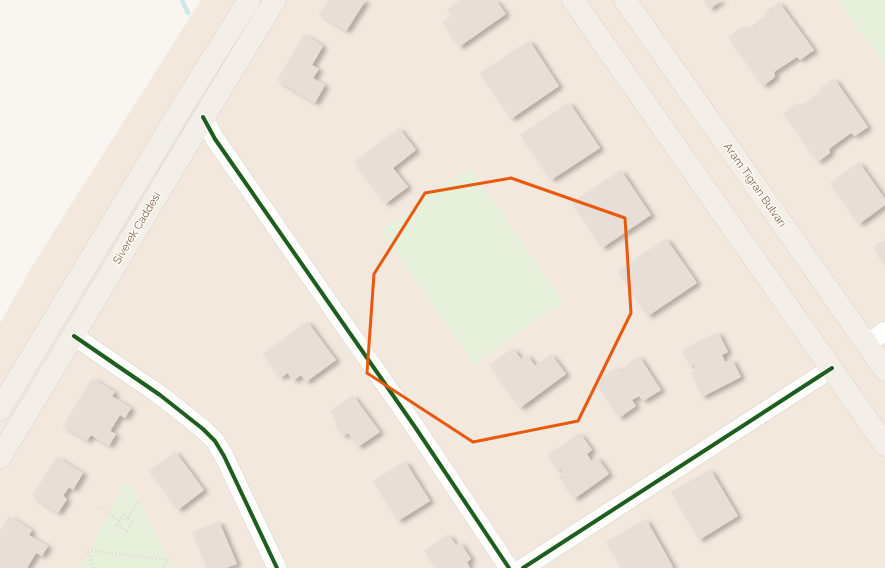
<svg xmlns="http://www.w3.org/2000/svg" width="885" height="568" font-family="Raleway,sans-serif">
<style>
.residential{fill:#f2e8de}
.green{fill:#e7f0db}
.lines{fill:none;stroke-linecap:round;stroke-linejoin:round}
.stream{stroke:#d0e8ea;stroke-width:4.5}
.building{fill:#e6ded7;filter:url(#shadow)}
.minor-casing{stroke:#d7d1cb;stroke-width:20}
.major-casing{stroke:#dad1cc;stroke-width:23}
.path{stroke:#dcd5d0;stroke-width:2.5;stroke-dasharray:1 3;stroke-linecap:butt}
.minor{stroke:#fefefd;stroke-width:19}
.major{stroke:#f3eee8;stroke-width:22}
.cycleway-casing{stroke:#fffaf3;stroke-width:6}
.cycleway{stroke:#1b5e20;stroke-width:4}
.marked{fill:none;stroke:#e8590c;stroke-width:3;stroke-linejoin:round}
.labels{text-anchor:middle;dominant-baseline:central;stroke-width:3;stroke-linejoin:round;paint-order:stroke}
.street-label{font-size:11px;fill:#7a5c4d;stroke:#fffaf3}
</style>
<defs>
<filter id="shadow"><feDropShadow dx="4.5" dy="2.5" stdDeviation="2" flood-color="#0004"/></filter>
</defs>
<rect width="100%" height="100%" fill="#f9f5f0"/>
<polygon class="residential" points="201,0 885,0 885,568 0,568 0,323 34,263"/>
<g class="green">
<polygon points="837,0 885,0 885,65"/>
<polygon points="470,167 563,302 474,364 381,231"/>
<polygon points="124,484 130,485 136,496 173,568 80,568"/>
</g>
<g class="lines">
<polyline class="stream" points="182,0 188,13"/>
</g>
<g class="building">
<polygon points="328,0 366,0 346,31 319,14"/>
<polygon points="460,0 496,0 506,14 459,47 442,22 451,16 447,9"/>
<polygon points="703,0 722,0 710,9"/>
<polygon points="779,2 814,50 800,60 797,57 774,72 775,77 763,86 728,37 742,27 746,30 765,16 766,11"/>
<polygon points="304,34 323,46 312,65 319,69 313,78 325,85 315,103 277,80"/>
<polygon points="529,40 559,86 511,119 480,73"/>
<polygon points="834,78 868,127 855,136 851,133 829,149 830,153 818,162 783,113 797,103 801,106 820,92 821,87"/>
<polygon points="569,102 600,148 551,180 520,135"/>
<polygon points="399,128 416,150 393,168 408,187 385,204 354,162"/>
<polygon points="859,162 885,199 885,205 859,224 830,183"/>
<polygon points="621,170 651,215 602,248 572,202"/>
<polygon points="666,238 697,283 648,316 618,271"/>
<polygon points="885,239 885,266 873,247"/>
<polygon points="307,321 336,360 306,382 301,375 293,381 288,373 280,378 263,354"/>
<polygon points="718,332 728,352 722,355 725,362 732,359 741,377 702,397 691,373 696,370 694,364 690,366 682,350"/>
<polygon points="513,348 521,359 527,354 535,366 551,354 566,374 520,408 489,365"/>
<polygon points="639,356 661,390 643,401 639,396 632,400 636,406 619,418 595,381 618,367 621,372 627,369 624,366"/>
<polygon points="92,378 115,392 112,396 131,408 125,418 120,415 110,431 116,434 109,446 91,435 87,441 63,426"/>
<polygon points="353,395 380,432 358,447 348,433 343,436 334,424 338,422 330,411"/>
<polygon points="580,433 592,450 587,454 591,461 597,457 609,474 574,499 559,477 564,473 560,468 557,470 547,455"/>
<polygon points="175,451 204,490 178,510 149,471"/>
<polygon points="57,457 83,473 73,490 69,487 63,496 67,499 58,513 32,496"/>
<polygon points="405,461 430,501 398,521 373,481"/>
<polygon points="710,469 738,516 699,540 671,492"/>
<polygon points="9,516 32,530 29,535 48,546 42,556 36,553 27,568 0,568 0,531"/>
<polygon points="646,519 673,567 671,568 621,568 606,542"/>
<polygon points="219,521 237,564 226,568 207,568 192,532"/>
<polygon points="448,534 456,545 460,542 471,559 467,562 470,568 436,568 424,551"/>
</g>
<g class="lines">
<defs>
<g id="minor">
<polyline points="203,117 215,139 415,427 509,568"/>
<polyline points="74,336 160,395 203,429 215,441 224,456 277,568"/>
<polyline points="867,344 885,331"/>
<polyline points="523,568 832,368"/>
</g>
<g id="major">
<polyline points="573,0 885,445"/>
<polyline points="625,0 885,370"/>
<polyline points="0,409 185,102 249,0"/>
<path d="M0,457c93,-152 182,-306 275,-457"/>
</g>
</defs>
<use href="#minor" class="minor-casing"/>
<use href="#major" class="major-casing"/>
<g class="path">
<polyline points="99,507 120,521"/>
<polyline points="127,518 124,515 117,525 127,531 133,522 127,518 140,500"/>
<polyline points="94,568 87,550 168,560 163,568"/>
</g>
<use href="#minor" class="minor"/>
<use href="#major" class="major"/>
<defs>
<g id="cycleway">
<polyline points="203,117 215,139 415,427 509,568"/>
<polyline points="74,336 160,395 203,429 215,441 224,456 277,568"/>
<polyline points="523,568 832,368"/>
</g>
</defs>
<use href="#cycleway" class="cycleway-casing"/>
<use href="#cycleway" class="cycleway"/>
</g>
<path class="marked" d="M511,178l114,40 6,95 -53,108 -105,21 -106,-69 7,-99 51,-81z"/>
<g class="labels">
<g class="street-label">
<text transform="translate(755 185) rotate(55)">Aram Tigran Bulvarı</text>
<text transform="translate(137 228) rotate(-59)">Siverek Caddesi</text>
</g>
</g>
</svg>
